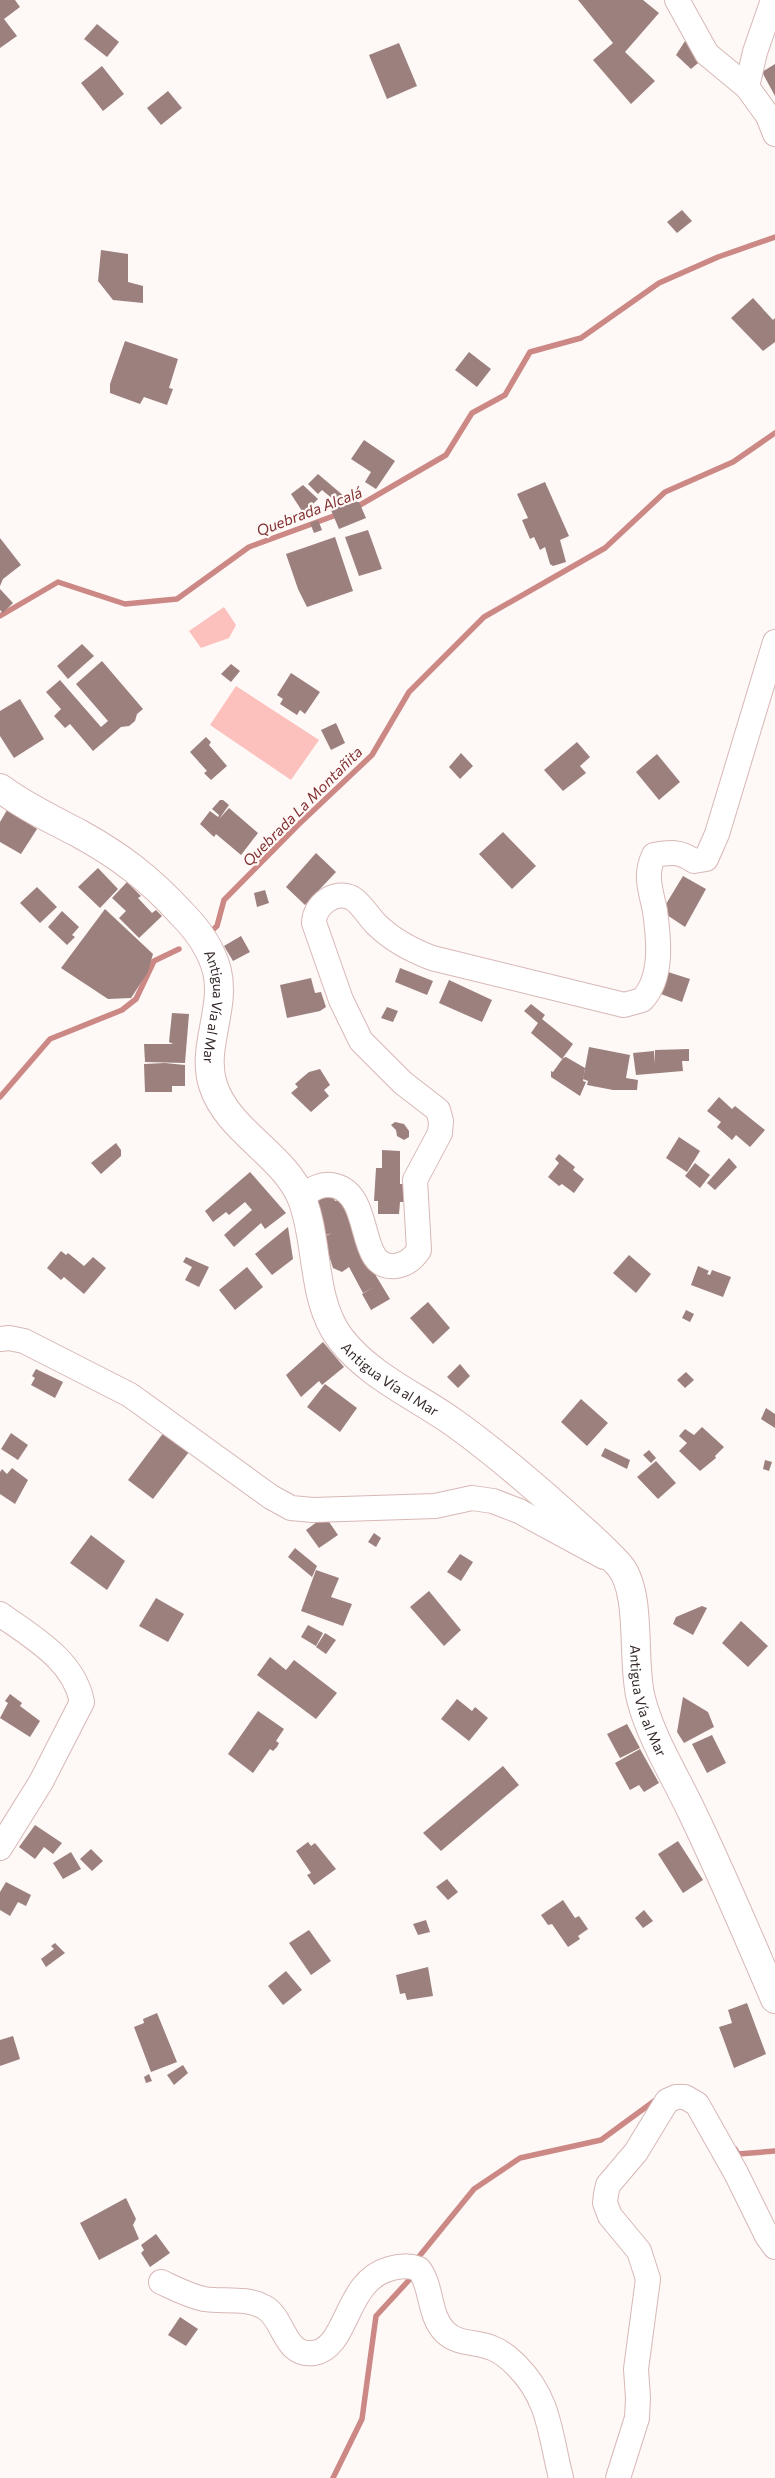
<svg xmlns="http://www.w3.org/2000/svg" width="775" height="2478" font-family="Commissioner,sans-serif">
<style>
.green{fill:#fcc1bd}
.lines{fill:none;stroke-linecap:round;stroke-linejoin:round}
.stream{stroke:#cb8885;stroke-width:5.5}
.building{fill:#9b807e}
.minor-casing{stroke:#d7b8b6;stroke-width:26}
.major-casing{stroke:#d7b8b6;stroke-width:30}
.minor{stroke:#fff;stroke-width:24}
.major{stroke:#fff;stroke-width:28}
.labels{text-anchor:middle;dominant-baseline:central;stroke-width:4.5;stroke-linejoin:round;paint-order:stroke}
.street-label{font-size:14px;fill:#352a29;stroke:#fef8f7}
.water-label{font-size:15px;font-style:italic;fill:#812f30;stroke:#fef8f7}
</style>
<rect width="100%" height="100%" fill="#fef8f7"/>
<g class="green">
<polygon points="224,607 236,625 229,638 201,648 189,631"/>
<polygon points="236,686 319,740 291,780 210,725"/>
</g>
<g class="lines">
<g class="stream">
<polyline points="355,508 446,455 472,413 505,395 530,352 581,338 659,283 718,257 775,237"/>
<polyline points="0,616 58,582 125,604 177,599 249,547 339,514"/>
<polyline points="208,934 217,926 224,900 298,825 372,755 409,692 484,617 605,548 665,492 733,462 775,433"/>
<polyline points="0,1097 50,1039 122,1010 136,999 154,961 179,949"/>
<polyline points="735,2149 738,2154 775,2151"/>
<polyline points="417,2259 474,2189 520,2158 601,2140 657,2099"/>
<polyline points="333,2478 362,2419 376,2316 410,2279 413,2272"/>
</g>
</g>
<g class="building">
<polygon points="0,0 15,0 20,7 4,19 17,36 0,48"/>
<polygon points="578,0 643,0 659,13 625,52 655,81 631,104 593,60 613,43"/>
<polygon points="97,24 119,42 107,57 84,39"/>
<polygon points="685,41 704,58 691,69 676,55"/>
<polygon points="399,43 417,86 387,99 369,55"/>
<polygon points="775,64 775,96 762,72"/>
<polygon points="102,66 124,94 103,111 81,83"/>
<polygon points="168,91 182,108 161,125 147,108"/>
<polygon points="682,210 692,221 677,233 667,222"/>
<polygon points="101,250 128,254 128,282 143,286 143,303 113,300 98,281"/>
<polygon points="753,298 773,320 775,318 775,342 763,351 731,318"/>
<polygon points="125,341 178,359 169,388 173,389 167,405 144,397 140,404 110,393 110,384"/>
<polygon points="469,352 491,369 477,387 455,370"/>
<polygon points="364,440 395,461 376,489 365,482 371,472 351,459"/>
<polygon points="318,474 345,497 339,504 322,490 318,494 308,484"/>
<polygon points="545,482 569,536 560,540 566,562 553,566 550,564 545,547 540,550 534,537 530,539 522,520 528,518 517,494"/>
<polygon points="303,485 318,499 306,511 302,511 291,494"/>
<polygon points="350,501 359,502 366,518 339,529 331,510"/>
<polygon points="318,520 322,530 314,533 310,523"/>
<polygon points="368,530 382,569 359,576 345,537"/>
<polygon points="335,537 353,591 307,607 298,589 286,554"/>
<polygon points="0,538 21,565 3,579 0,586"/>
<polygon points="0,589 13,603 3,613 0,610"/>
<polygon points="82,644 94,656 68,679 57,666"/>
<polygon points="102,661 143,709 137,714 135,721 129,726 121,727 93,751 70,724 65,728 54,716 61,709 46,692 60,680 101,727 108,721 76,684"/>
<polygon points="231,664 240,671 231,682 221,674"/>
<polygon points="291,673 320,692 305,714 300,710 297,715 280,704 283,699 277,695"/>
<polygon points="20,699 44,739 14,758 0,736 0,711"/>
<polygon points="336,723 345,743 331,750 321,730"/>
<polygon points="206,737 211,742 209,745 227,766 211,780 204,773 207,771 190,752"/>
<polygon points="577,742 590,757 580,766 586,773 563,791 544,770"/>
<polygon points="461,753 473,766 460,779 449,767"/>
<polygon points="657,754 680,782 659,800 636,772"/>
<polygon points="220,800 223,800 229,805 219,819 229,808 258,833 241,855 216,834 214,837 200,824 210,811 218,817 219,815 212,809"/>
<polygon points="7,810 37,829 21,854 0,842 0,822"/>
<polygon points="503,832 536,866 512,889 479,854"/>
<polygon points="316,853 336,872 305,905 286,887"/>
<polygon points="98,868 118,889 100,908 78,887"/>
<polygon points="683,876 706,889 685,927 667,915 663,909"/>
<polygon points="127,882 141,896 138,898 152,913 156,910 162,916 139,938 119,918 126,911 112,898"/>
<polygon points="37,887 57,907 40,923 20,903"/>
<polygon points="265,890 269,903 257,907 254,893"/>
<polygon points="105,909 153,954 148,972 131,998 108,999 61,968"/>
<polygon points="62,911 79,927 72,935 75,937 67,945 48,927"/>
<polygon points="241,936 250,952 233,961 224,946"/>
<polygon points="400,968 433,981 427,995 395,982"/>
<polygon points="668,972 690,979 682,1002 661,994"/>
<polygon points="311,978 315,993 321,992 326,1007 320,1011 287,1018 280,985"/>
<polygon points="449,980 492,1000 482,1022 439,1003"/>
<polygon points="531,1004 545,1015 542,1019 573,1044 562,1059 531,1033 538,1023 524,1011"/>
<polygon points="387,1007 398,1011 393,1022 381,1018"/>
<polygon points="172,1013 189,1014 185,1063 145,1062 144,1044 173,1044 169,1042"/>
<polygon points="589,1047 630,1055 626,1078 638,1080 637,1090 613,1090 587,1085 588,1081 583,1079"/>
<polygon points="689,1049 689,1061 682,1061 683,1071 636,1075 633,1053 654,1051 655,1064 655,1050"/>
<polygon points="566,1057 585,1068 583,1081 586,1082 580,1096 551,1077 551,1071 553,1072 563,1058"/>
<polygon points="165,1063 185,1065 185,1086 172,1086 172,1092 145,1092 144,1064"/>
<polygon points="320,1069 330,1085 324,1090 329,1096 311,1112 291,1093 298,1087 295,1084 303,1077 309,1072"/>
<polygon points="719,1097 732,1109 735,1106 765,1130 750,1147 736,1135 732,1140 717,1127 721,1122 707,1111"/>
<polygon points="395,1122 404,1124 409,1131 409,1137 404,1140 397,1136 396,1130 391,1125"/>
<polygon points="679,1137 700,1151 687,1172 666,1158"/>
<polygon points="116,1143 121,1150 121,1156 101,1174 91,1163"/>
<polygon points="382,1150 400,1151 400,1184 405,1184 404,1202 400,1202 399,1214 378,1214 378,1201 374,1201 376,1168 382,1168"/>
<polygon points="559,1154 575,1167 573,1170 584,1179 574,1193 562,1184 559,1186 548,1177 559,1163 555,1159"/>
<polygon points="729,1158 737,1167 715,1190 707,1183"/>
<polygon points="695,1163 710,1175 700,1188 685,1176"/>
<polygon points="250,1172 286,1213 265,1229 261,1223 234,1247 224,1235 252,1210 245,1202 229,1215 226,1212 213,1222 205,1211"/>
<polygon points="332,1192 335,1201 344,1198 367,1261 390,1299 371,1310 362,1294 374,1287 363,1293 349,1267 342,1272 333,1268 323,1237 332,1233 326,1235 315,1202"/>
<polygon points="288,1227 293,1259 272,1275 255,1254"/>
<polygon points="61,1251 66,1255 68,1253 84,1266 93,1257 106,1268 84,1294 64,1277 61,1280 47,1268"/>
<polygon points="629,1255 651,1274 636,1293 613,1273"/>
<polygon points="186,1257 209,1267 199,1287 185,1280 192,1267 183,1262"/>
<polygon points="698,1266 709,1271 707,1274 710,1275 712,1270 731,1277 723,1297 691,1285"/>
<polygon points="247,1267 263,1287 235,1310 219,1290"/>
<polygon points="428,1302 450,1328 433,1344 410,1318"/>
<polygon points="686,1310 694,1314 690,1322 682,1318"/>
<polygon points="323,1342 344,1367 322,1385 319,1381 301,1397 286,1375"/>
<polygon points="460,1364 470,1376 458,1388 447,1377"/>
<polygon points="36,1369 63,1382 55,1398 31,1385 35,1378 32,1376"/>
<polygon points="686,1372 694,1380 685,1388 677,1380"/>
<polygon points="325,1384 357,1408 340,1432 307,1407"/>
<polygon points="581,1399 608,1423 587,1446 561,1422"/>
<polygon points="766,1408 775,1414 775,1428 761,1419"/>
<polygon points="702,1427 724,1447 715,1456 716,1458 700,1471 679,1451 687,1443 679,1436 685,1429 694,1435"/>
<polygon points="167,1428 192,1448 153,1499 128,1480"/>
<polygon points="11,1433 28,1445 18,1460 1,1449"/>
<polygon points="605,1448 630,1460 627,1469 601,1456"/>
<polygon points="649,1450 656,1458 651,1463 643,1455"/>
<polygon points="765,1460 772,1462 769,1471 763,1469"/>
<polygon points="656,1461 676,1483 658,1499 637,1477"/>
<polygon points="12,1468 28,1480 15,1504 0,1494 0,1472 2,1469 7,1474"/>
<polygon points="325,1516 338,1535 319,1548 306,1530"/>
<polygon points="374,1533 381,1538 376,1547 368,1542"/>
<polygon points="91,1535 125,1561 107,1590 70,1563"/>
<polygon points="295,1548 317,1566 312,1577 288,1557"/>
<polygon points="460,1554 473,1562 461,1581 447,1572"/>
<polygon points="316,1570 339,1578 331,1597 352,1604 343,1626 301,1611"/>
<polygon points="429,1591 461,1630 444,1646 410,1607"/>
<polygon points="156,1598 184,1614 168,1642 139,1626"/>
<polygon points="702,1606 707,1608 693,1635 673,1624 676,1617"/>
<polygon points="741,1621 768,1646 748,1667 722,1643"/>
<polygon points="308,1625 323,1633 316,1646 301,1637"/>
<polygon points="325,1633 336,1640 326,1654 316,1647"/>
<polygon points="270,1657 286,1670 294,1660 337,1693 316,1719 257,1675"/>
<polygon points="10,1694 22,1703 20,1706 40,1721 30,1737 0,1718 8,1703 5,1701"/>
<polygon points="683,1697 708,1712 714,1727 684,1743 677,1732"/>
<polygon points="457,1699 472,1711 475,1707 488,1718 469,1741 441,1719"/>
<polygon points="258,1711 284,1729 276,1741 279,1743 277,1747 273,1751 270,1749 253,1773 228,1754"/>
<polygon points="627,1724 640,1748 620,1758 607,1734"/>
<polygon points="712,1735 726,1763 707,1773 692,1744"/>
<polygon points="640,1749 659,1783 644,1792 639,1785 630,1790 615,1763"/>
<polygon points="503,1766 519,1785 441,1851 423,1833"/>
<polygon points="35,1825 62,1843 53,1854 44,1847 35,1859 19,1847"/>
<polygon points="678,1841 703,1880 683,1893 658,1854"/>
<polygon points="308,1842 311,1846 315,1843 336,1869 314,1885 307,1875 311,1873 296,1851"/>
<polygon points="91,1849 103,1861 92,1871 80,1859"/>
<polygon points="71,1852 81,1869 63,1879 53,1863"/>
<polygon points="447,1879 458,1892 448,1900 436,1887"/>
<polygon points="6,1882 31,1895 26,1906 18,1902 10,1916 0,1910 0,1892"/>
<polygon points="563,1900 575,1918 579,1916 588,1929 578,1936 580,1939 568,1947 552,1924 548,1925 541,1915"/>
<polygon points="644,1910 653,1921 643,1928 635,1918"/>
<polygon points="426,1920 430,1932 418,1935 413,1924"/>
<polygon points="309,1930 331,1961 311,1975 289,1943"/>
<polygon points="55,1943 65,1953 46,1967 41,1959 54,1949 51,1946"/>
<polygon points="428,1967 433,1996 407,2000 405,1993 400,1994 396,1975"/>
<polygon points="286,1971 302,1990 283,2005 268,1986"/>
<polygon points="747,2003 766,2054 734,2068 719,2027 732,2023 728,2010"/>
<polygon points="157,2013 177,2062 151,2072 134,2027 144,2023 143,2019"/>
<polygon points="13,2036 20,2059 0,2066 0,2040"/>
<polygon points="183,2065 188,2073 174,2085 167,2075"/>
<polygon points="149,2074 152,2081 146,2083 144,2077"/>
<polygon points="126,2198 136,2219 133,2225 139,2239 99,2260 80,2223"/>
<polygon points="156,2234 170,2253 150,2267 141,2253 144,2250 141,2245"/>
<polygon points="180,2317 198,2329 186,2346 168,2335"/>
</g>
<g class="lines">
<defs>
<g id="minor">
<polyline points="677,0 707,54 747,87 768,116 775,134"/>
<polyline points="747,87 755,52 773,0"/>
<path d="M301,1197c11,-8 21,-15 35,-11 38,11 20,84 59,80 11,-1 18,-7 24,-16l-4,-70 25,-47 1,-12 -3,-11 -35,-27 -42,-42 -20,-41 -27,-77c0,-17 20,-34 38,-25 9,5 16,18 24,26 16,16 35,26 56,34l192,47 18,-5c21,-22 17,-60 13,-89 -4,-21 -11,-35 -1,-56 16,-3 26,-4 40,6l12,-2 11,-25 58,-192"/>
<polyline points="0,1339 9,1338 24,1341 130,1395 271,1497 291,1508 313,1510 435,1506 472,1498 493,1501 519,1511 604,1557"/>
<path d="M0,1614c32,23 74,46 82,88l-41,80 -41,66"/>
<path d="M161,2282c13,6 28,14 43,17 19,3 42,-2 60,8 21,11 19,50 50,46 34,-5 31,-72 75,-84 11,-3 19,-4 30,0 14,19 9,46 26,63 13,13 31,9 47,16 9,3 18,11 25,18 33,33 33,69 44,112"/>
<polyline points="618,2478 637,2418 638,2398 636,2369 648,2279 639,2251 610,2216 605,2203 606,2194 608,2185 636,2152 667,2101 676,2097 685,2097 697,2104 736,2173 767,2236 775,2247"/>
</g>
<g id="major">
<path id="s1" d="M0,788c25,19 52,31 80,46 40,22 70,45 101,79 17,17 30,35 36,58 9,38 -16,77 -4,114 15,47 71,69 89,114 17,44 9,100 38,139 28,37 74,57 110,82 40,28 77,60 113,92 19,17 39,34 56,53 24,27 12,97 22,134 10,39 33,75 50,111 30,62 57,126 84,189"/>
</g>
</defs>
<use href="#minor" class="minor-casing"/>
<use href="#major" class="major-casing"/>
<use href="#minor" class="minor"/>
<use href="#major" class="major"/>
</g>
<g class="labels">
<g class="street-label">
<text stroke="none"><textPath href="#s1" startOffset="326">Antigua Vía al Mar</textPath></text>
<text stroke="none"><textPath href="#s1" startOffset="762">Antigua Vía al Mar</textPath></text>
<text stroke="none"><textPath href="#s1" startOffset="1198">Antigua Vía al Mar</textPath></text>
</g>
<g class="water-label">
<text transform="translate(309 511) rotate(-21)">Quebrada Alcalá</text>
<text transform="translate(302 806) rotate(-45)">Quebrada La Montañita</text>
</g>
</g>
</svg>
